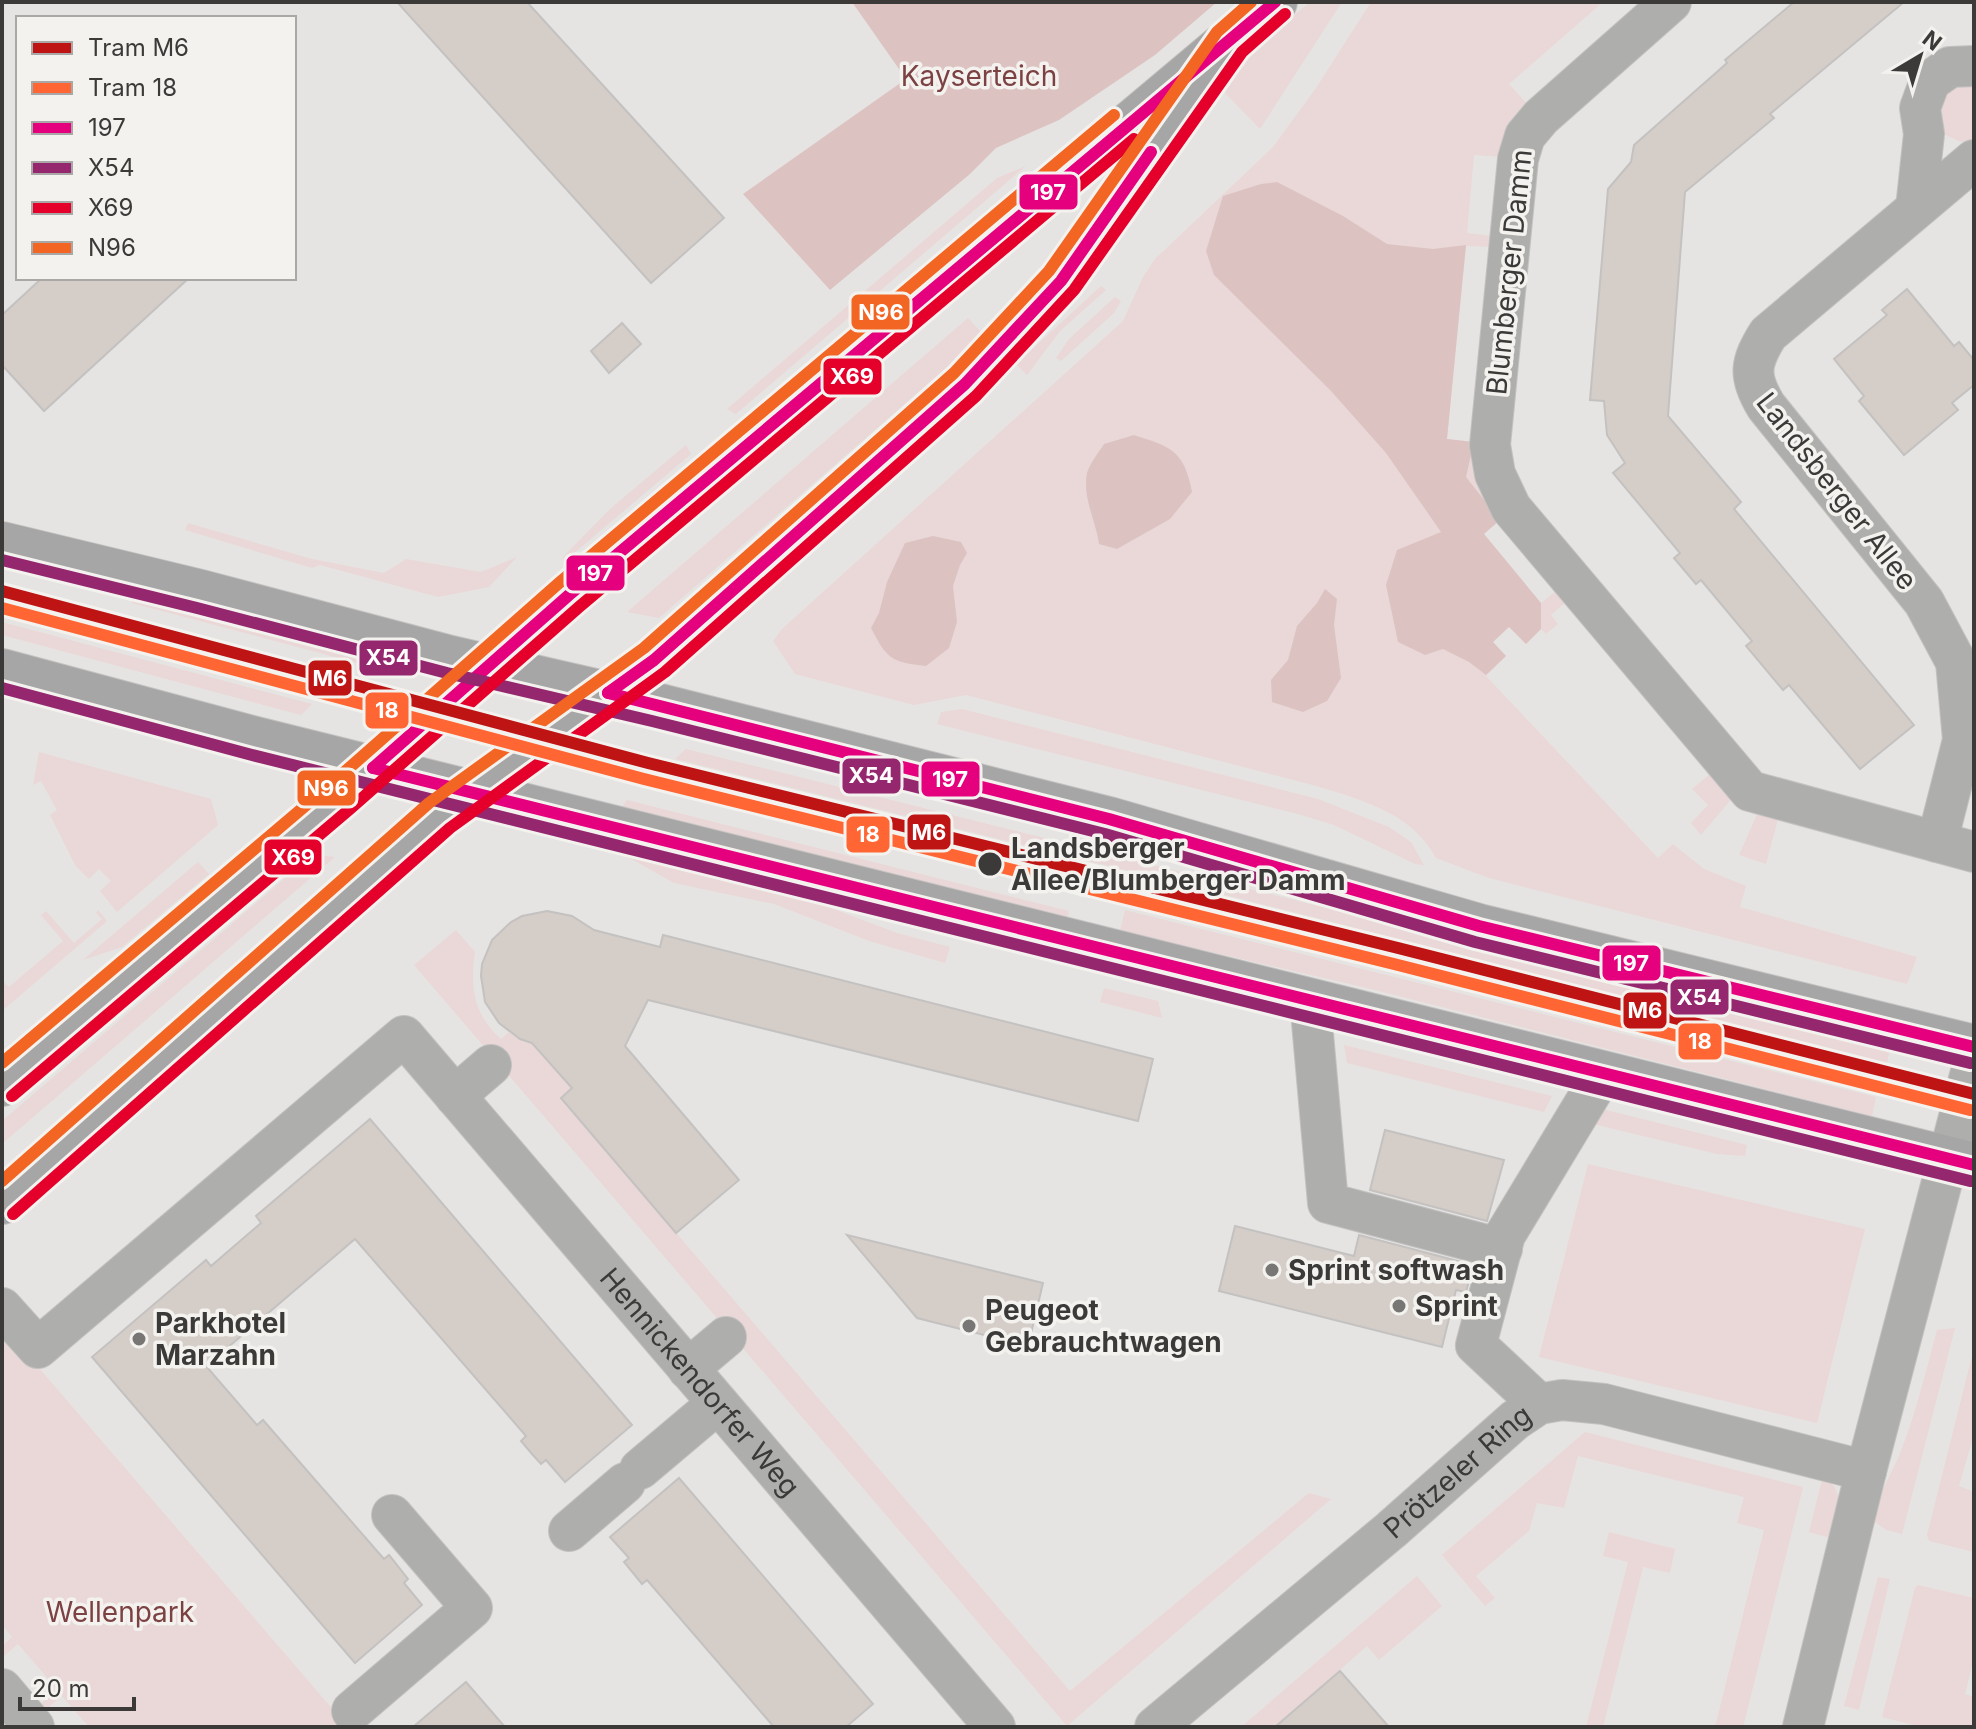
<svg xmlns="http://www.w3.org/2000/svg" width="1976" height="1729" font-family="Inter,sans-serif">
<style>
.green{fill:#e9d8d7}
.forest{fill:#dcc3c2}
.building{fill:#d5cdc8;stroke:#c4c2c1;stroke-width:2}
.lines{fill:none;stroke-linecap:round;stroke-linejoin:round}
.minor-casing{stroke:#c3c2c1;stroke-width:42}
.major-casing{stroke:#c3c2c1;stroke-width:46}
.minor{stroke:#aeaead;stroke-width:40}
.major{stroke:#a6a6a6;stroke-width:44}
.bus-1-casing{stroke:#f4f2ee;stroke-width:18}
.bus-2-casing{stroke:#f4f2ee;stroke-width:18}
.bus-3-casing{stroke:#f4f2ee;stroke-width:18}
.bus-4-casing{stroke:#f4f2ee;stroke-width:18}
.bus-1{stroke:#e5007d;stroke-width:12}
.bus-2{stroke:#95276e;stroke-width:12}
.bus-3{stroke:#e4002b;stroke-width:12}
.bus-4{stroke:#f26522;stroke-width:12}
.tram-1-casing{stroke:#f4f2ee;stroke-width:18}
.tram-2-casing{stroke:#f4f2ee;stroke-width:18}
.tram-1{stroke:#be1414;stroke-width:12}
.tram-2{stroke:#f63;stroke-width:12}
.stop-dot{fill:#3b3a39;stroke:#f4f2ee;stroke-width:3}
.poi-dot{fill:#777674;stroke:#f4f2ee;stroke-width:3}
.labels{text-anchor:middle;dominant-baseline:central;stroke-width:7;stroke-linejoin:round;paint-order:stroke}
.park-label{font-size:28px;fill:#7c4143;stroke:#f4f2ee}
.street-label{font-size:28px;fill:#3b3a39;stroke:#f4f2ee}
.stop-label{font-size:28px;font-weight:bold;fill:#3b3a39;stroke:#f4f2ee;text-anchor:start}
.poi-label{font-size:28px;font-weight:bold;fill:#3b3a39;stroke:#f4f2ee;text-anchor:start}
.line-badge{stroke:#f4f2ee;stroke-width:3}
.badge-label{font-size:22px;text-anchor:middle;font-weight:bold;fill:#fff}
</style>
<rect width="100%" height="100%" fill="#e6e4e2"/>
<g class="green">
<polygon points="1310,2 1342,2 1260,129 1225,93 1244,58"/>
<path d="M1371,2h232l-94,82 19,21 -27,52 -27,-2 -7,78 26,3 -1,11 -26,-1 -19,193 27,3 15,61 -5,31 57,69 17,-14 9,12 -16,14 7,9 -12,10 -5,-5 -15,15 -17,-17 -16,15 13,14 -20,20 172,182 15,-14 31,25 42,17 -6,21 177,50 -10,27 -418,-106 -53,-20c-25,-47 -80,-60 -127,-74l-343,-89 -52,10 -119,-31 -22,-33 9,-12 341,-308 20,-44 12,-18 118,-112 43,-59z"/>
<polygon points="1974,79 1974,140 1961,142 1941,133 1935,94"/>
<polygon points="1026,166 736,414 727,409 997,178"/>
<polygon points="1101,286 1106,290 1060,331 1027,375 1016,364"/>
<polygon points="1115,297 1121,301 1114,313 1061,361 1056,358 1069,339"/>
<polygon points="968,318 984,335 659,618 627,612"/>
<polygon points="686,445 691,454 566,560 563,557 610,509"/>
<polygon points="188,523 312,559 384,573 406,559 481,572 517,557 489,587 438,597 320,565 312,568 185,530"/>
<polygon points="133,595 366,658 361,664 132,603"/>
<polygon points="2,622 312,704 301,715 2,635"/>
<polygon points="962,709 1318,799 1389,827 1411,842 1424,865 1415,864 1334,825 1298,814 937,724 941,712"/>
<polygon points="686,749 1890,1048 1887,1064 1210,891 675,759"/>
<polygon points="39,752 211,799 218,825 117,912 100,891 111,881 99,869 89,879 75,865 50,815 57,810 41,781 33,785"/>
<polygon points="1710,774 1734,796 1701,835 1691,823 1708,805 1692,789"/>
<polygon points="627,800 1069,911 1068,917 622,807"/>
<polygon points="1759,810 1779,815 1766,864 1739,855"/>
<polygon points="625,851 799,896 897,933 950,947 945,963 869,941 774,904 674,883 626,856"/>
<polygon points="313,854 335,857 2,1144 2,1121"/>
<polygon points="198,862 209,874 122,947 83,960"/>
<polygon points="98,910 107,921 2,1011 2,980 9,987 63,941 41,915 46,911 74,943 102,919 96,913"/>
<polygon points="1125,910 1876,1097 1872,1116 1367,988 1120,931"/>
<path d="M456,930l19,22c-5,35 -2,62 26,87l8,-7 23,11 40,45 -11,11 509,592 239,-198 22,6 -264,227 -653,-761z"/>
<polygon points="1104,988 1158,1001 1162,1018 1100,1002"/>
<polygon points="1344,1045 1552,1096 1544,1112 1347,1063"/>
<polygon points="1598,1108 1747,1145 1745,1156 1717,1154 1589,1123"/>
<polygon points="1588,1164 1865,1229 1817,1423 1539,1357"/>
<polygon points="2,1325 348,1727 89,1727 62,1696 44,1711 39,1706 57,1689 18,1644 2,1658 2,1646 12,1637 2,1625"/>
<path d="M1955,1328l-53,206 -16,-4 -12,-9c2,-24 18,-47 27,-70 15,-39 25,-80 36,-121z"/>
<polygon points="1974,1348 1974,1434 1959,1486 1974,1492 1974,1552 1929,1541 1927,1535"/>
<polygon points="1585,1432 1803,1487 1743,1727 1715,1727 1764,1530 1737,1523 1744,1497 1578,1456 1564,1508 1537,1503 1529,1531 1476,1576 1495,1598 1485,1606 1442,1555"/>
<path d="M1823,1476c24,17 16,38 11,63l-25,-7z"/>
<polygon points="1609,1532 1675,1549 1670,1573 1643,1567 1603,1727 1586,1727 1628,1562 1603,1556"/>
<polygon points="1417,1576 1442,1606 1379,1660 1367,1646 1275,1727 1241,1727"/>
<polygon points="1878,1577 1890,1579 1859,1710 1844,1706"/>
<polygon points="1918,1585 1974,1598 1974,1658 1965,1694 1974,1697 1974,1727 1922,1727 1882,1717 1915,1588"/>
</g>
<g class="forest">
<polygon points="852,2 1217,2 1155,55 1059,120 996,148 970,174 830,290 743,194 906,79"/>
<polygon points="1277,182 1343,216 1387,244 1433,249 1466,245 1447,439 1474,442 1466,477 1500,520 1484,534 1541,603 1541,629 1526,644 1509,627 1493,642 1506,656 1486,675 1469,662 1443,649 1425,655 1398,642 1386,585 1397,550 1441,532 1386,453 1331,391 1214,275 1206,251 1223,196 1261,184"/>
<path d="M1134,435c37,12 50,15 58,57l-22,27 -53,30 -18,-5c-3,-23 -17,-47 -12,-71 3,-10 12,-21 17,-29z"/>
<path d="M933,536l28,6 6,11 -7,12 -7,21 4,36 -8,26 -23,18c-35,-4 -39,-7 -55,-38l8,-15 8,-31 18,-39z"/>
<polygon points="1325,589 1337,599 1334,625 1341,678 1327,701 1303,712 1272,702 1271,680 1288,660 1297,626 1317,603"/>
</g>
<g class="building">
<polygon points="397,2 527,2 724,218 651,283"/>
<polygon points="1794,2 1904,2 1770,114 1774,118 1685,192 1668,416 1741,502 1734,509 1914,725 1860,769 1789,685 1783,690 1746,646 1752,641 1701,580 1696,584 1674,558 1680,553 1613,473 1625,463 1607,435 1604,401 1590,400 1608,189 1631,162 1634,145 1727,63 1725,60"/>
<polygon points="42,278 189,278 44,411 2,365 2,315"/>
<polygon points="1907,289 1954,346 1959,342 1974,360 1974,385 1952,403 1958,410 1904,455 1859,401 1864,396 1834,359 1887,315 1882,310"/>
<polygon points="622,323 641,344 609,373 591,351"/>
<polygon points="547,911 572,916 594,930 660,947 663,935 1153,1059 1138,1121 648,1000 625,1046 739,1180 676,1233 561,1098 572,1088 532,1043 520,1039 499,1023 485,1002 481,976 482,964 492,940 511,922 522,916"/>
<polygon points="370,1119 632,1425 565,1482 546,1460 541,1464 532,1454 521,1441 526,1436 355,1239 206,1366 257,1425 263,1420 384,1559 389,1555 408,1579 404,1583 422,1605 355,1663 92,1357 206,1260 211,1266 261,1223 256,1216"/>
<polygon points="1385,1130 1504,1160 1487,1221 1370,1190"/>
<polygon points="1235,1226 1354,1256 1359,1235 1473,1265 1466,1292 1456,1290 1442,1347 1219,1291"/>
<polygon points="847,1235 1043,1283 1028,1346 917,1318"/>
<polygon points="679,1478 873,1704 846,1727 774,1727 647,1580 642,1584 624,1562 629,1558 610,1537"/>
<polygon points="1340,1671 1389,1727 1275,1727"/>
<polygon points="466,1682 505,1727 413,1727"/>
</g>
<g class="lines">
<defs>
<g id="minor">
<polyline points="1671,2 1541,117 1525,136 1518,159 1490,445 1495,474 1511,508 1750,791 1974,852"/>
<polyline points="1916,208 1924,134 1920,108 1930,81 1950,67 1974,66"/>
<path d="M1937,842l26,-102 -7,-78 -32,-60 -158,-196c-18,-30 -16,-43 2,-72l206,-174"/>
<polyline points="1310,1000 1328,1203 1502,1249"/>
<polyline points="455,1096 491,1065"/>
<path id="s1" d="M2,1308l36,40 366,-312 591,691"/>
<polyline points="688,1369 726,1337"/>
<polyline points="1539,1404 1476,1345 1505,1235 1603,1073"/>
<polyline points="640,1469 717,1404"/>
<polyline points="569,1531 625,1483"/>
<polyline points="2,1689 34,1727"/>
<polyline points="352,1711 472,1608 392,1515"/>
<path id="s2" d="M1155,1727l236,-197 124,-110 24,-16 23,-4 42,4 262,67"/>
<polyline points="1803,1727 1866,1471 1974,1060"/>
</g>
<g id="major">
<polyline points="2,544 201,592 451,658 656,705 1109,819 1479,926 1974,1047"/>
<polyline points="2,671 256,739 1974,1165"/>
<polyline points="2,1084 341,796 569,595 1275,2"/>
<polyline points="2,1202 440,815 654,660 965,384 1061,281 1230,41"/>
</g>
</defs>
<use href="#minor" class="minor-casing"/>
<use href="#major" class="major-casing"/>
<use href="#minor" class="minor"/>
<use href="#major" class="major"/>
<defs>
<g id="bus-1">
<polyline points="608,693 1109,819 1479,926 1974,1047"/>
<polyline points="608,693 654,660 965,384 1061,281 1151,152"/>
<polyline points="373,768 1974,1165"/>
<polyline points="373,768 569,595 1275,2"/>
</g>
<g id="bus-2">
<polyline points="2,560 197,608 447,673 652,721 1105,834 1475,942 1970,1063"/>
<polyline points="2,688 252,755 1970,1181"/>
</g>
<g id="bus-3">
<polyline points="12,1096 351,808 579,607 1134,139"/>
<polyline points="13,1214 450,828 665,672 976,396 1074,290 1242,52 1285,14"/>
</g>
<g id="bus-4">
<polyline points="2,1063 331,784 559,583 1114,115"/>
<polyline points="2,1181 429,803 644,648 954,373 1049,271 1217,32 1251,2"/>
</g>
</defs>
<use href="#bus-1" class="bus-1-casing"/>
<use href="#bus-2" class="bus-2-casing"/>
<use href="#bus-3" class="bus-3-casing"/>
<use href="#bus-4" class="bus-4-casing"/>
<use href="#bus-1" class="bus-1"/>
<use href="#bus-2" class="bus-2"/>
<use href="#bus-3" class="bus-3"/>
<use href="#bus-4" class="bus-4"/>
<defs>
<polyline id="tram-1" points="2,591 648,763 1398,948 1974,1094"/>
<polyline id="tram-2" points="2,608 644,779 1394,964 1970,1110"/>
</defs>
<use href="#tram-1" class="tram-1-casing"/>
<use href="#tram-2" class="tram-2-casing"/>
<use href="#tram-1" class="tram-1"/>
<use href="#tram-2" class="tram-2"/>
</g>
<circle class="stop-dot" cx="990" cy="864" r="13"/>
<g class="poi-dot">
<circle cx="1272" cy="1270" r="8"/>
<circle cx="1399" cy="1306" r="8"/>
<circle cx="969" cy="1326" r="8"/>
<circle cx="139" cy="1339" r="8"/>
</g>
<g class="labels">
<g class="park-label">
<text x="979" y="76">Kayserteich</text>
<text x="120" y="1612">Wellenpark</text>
</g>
<g class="street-label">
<text transform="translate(1509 272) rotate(-84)">Blumberger Damm</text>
<text transform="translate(1837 491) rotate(52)">Landsberger Allee</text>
<text stroke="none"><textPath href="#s1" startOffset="990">Hennickendorfer Weg</textPath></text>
<text stroke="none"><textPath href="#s2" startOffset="396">Prötzeler Ring</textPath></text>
</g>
<g class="stop-label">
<text x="1011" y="848">Landsberger<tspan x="1011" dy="32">Allee/Blumberger Damm</tspan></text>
</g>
<g class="poi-label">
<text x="1288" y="1270">Sprint softwash</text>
<text x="1415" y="1306">Sprint</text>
<text x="985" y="1310">Peugeot<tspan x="985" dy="32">Gebrauchtwagen</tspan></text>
<text x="155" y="1323">Parkhotel<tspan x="155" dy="32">Marzahn</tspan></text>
</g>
</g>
<g class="line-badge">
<rect x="1018" y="173" width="61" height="38" rx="8" fill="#e5007d"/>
<rect x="850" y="293" width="61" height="38" rx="8" fill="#f26522"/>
<rect x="822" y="357" width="61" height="39" rx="8" fill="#e4002b"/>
<rect x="565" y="554" width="61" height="38" rx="8" fill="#e5007d"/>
<rect x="358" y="639" width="61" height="38" rx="8" fill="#95276e"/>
<rect x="307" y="659" width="46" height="38" rx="8" fill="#be1414"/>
<rect x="364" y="691" width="46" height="39" rx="8" fill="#f63"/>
<rect x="841" y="757" width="61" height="38" rx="8" fill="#95276e"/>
<rect x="920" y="760" width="61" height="38" rx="8" fill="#e5007d"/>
<rect x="296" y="769" width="61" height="38" rx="8" fill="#f26522"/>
<rect x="906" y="813" width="46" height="38" rx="8" fill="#be1414"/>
<rect x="845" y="815" width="46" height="39" rx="8" fill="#f63"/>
<rect x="263" y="838" width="60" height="38" rx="8" fill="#e4002b"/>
<rect x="1601" y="944" width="61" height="38" rx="8" fill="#e5007d"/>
<rect x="1669" y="978" width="61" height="38" rx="8" fill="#95276e"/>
<rect x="1622" y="991" width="46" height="39" rx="8" fill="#be1414"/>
<rect x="1677" y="1022" width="46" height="39" rx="8" fill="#f63"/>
</g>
<g class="badge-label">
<text x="1048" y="200">197</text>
<text x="881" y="320">N96</text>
<text x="852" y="384">X69</text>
<text x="595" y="581">197</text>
<text x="388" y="665">X54</text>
<text x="330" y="686">M6</text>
<text x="387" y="718">18</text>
<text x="871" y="783">X54</text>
<text x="950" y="787">197</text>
<text x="326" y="796">N96</text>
<text x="929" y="840">M6</text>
<text x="868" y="842">18</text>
<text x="293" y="865">X69</text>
<text x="1631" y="971">197</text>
<text x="1699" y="1005">X54</text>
<text x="1645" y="1018">M6</text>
<text x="1700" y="1049">18</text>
</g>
<rect width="1976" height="1729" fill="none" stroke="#3b3a39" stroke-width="8"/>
<rect x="16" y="16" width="280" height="264" fill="#f4f2ee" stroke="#aaa8a6" stroke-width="2"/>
<rect x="32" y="42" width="40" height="12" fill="#be1414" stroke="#aaa8a6" stroke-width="2"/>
<text x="88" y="56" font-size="24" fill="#3b3a39">Tram M6</text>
<rect x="32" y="82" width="40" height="12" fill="#ff6633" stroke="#aaa8a6" stroke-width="2"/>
<text x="88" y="96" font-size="24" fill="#3b3a39">Tram 18</text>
<rect x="32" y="122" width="40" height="12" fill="#e5007d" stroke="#aaa8a6" stroke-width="2"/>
<text x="88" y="136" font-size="24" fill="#3b3a39">197</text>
<rect x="32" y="162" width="40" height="12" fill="#95276e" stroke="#aaa8a6" stroke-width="2"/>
<text x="88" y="176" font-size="24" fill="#3b3a39">X54</text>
<rect x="32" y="202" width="40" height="12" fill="#e4002b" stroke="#aaa8a6" stroke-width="2"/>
<text x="88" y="216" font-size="24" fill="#3b3a39">X69</text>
<rect x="32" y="242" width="40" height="12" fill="#f26522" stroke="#aaa8a6" stroke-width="2"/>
<text x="88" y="256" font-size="24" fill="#3b3a39">N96</text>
<g transform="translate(1920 56) rotate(38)" stroke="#f4f2ee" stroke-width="6" paint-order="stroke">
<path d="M0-6L14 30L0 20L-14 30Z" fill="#3b3a39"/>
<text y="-12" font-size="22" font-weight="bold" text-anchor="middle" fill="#3b3a39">N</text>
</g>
<path d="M20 1697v12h114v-12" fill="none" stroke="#3b3a39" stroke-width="4"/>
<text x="32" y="1697" font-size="24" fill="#3b3a39" stroke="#f4f2ee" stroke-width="6" paint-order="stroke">20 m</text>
</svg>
